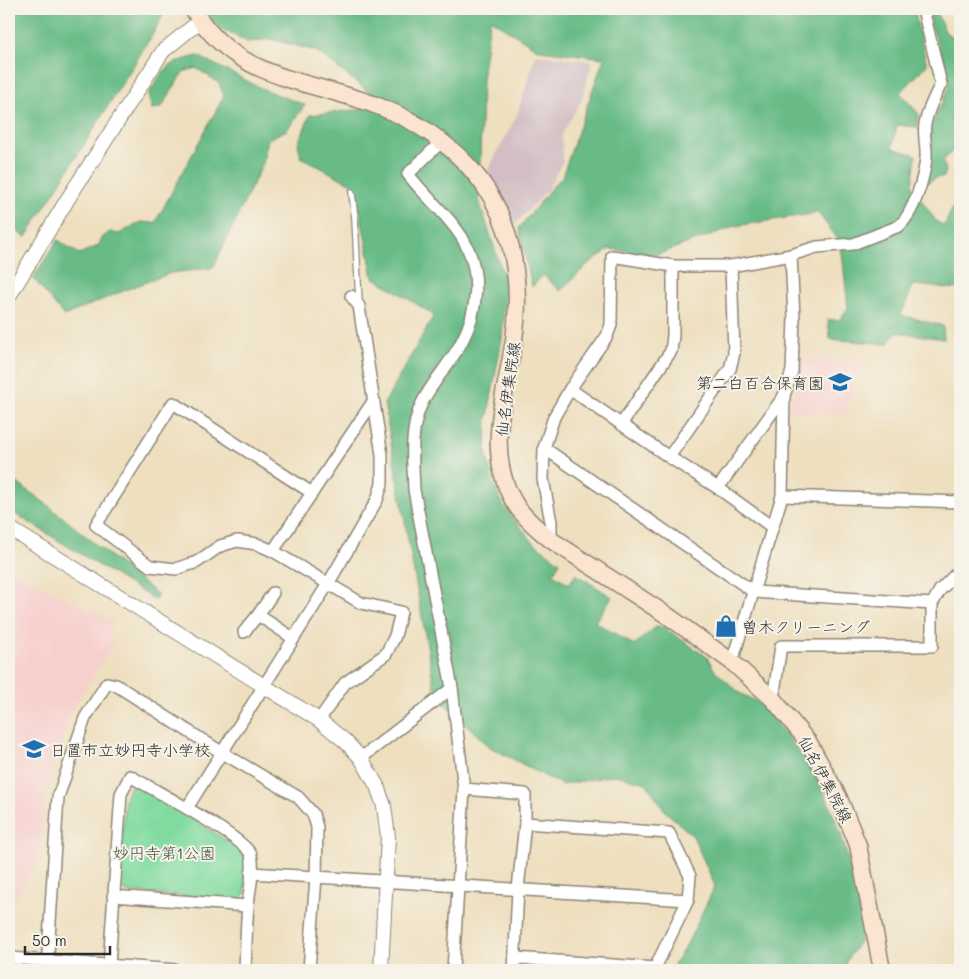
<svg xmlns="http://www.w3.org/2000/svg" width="969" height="979" font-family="Mali,'Klee One',sans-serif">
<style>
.built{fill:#f7d0ce}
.industrial{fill:#d2bec4}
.green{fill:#81dba1;stroke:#568366}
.forest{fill:#68bb87;stroke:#4a7359}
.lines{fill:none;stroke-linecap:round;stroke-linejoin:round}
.service-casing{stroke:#8c8575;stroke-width:8}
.minor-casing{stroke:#8c8575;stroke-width:14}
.tertiary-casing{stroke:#8c8575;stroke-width:16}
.secondary-casing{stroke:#8c8575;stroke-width:19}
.service{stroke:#fff;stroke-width:5.5}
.minor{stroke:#fff;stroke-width:11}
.tertiary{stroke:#fff;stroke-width:14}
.secondary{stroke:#fce5d0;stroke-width:16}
.labels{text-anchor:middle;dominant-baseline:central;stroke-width:4;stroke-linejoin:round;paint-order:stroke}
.poi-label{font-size:16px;fill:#2b2b2b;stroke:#f7f3e8;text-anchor:start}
.street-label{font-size:16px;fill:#2b2b2b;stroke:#f7f3e8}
.park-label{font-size:16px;fill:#405748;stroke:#f7f3e8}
</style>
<rect width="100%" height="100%" fill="#f7f3e8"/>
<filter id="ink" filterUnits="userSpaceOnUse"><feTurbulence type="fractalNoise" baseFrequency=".02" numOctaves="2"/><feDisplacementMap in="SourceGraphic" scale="10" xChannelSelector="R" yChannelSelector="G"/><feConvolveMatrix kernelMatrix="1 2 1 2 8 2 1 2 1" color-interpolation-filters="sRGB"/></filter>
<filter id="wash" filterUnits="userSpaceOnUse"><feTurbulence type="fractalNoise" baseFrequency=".0096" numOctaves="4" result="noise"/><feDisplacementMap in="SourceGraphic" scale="20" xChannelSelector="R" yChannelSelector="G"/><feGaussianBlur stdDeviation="1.12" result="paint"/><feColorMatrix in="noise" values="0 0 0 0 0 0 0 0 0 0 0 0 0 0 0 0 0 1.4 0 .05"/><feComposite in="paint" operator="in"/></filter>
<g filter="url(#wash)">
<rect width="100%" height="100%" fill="#eedfbf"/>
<g class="built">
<polygon points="799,357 862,362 845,415 788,411 795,389"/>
<polygon points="9,569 113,622 109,638 115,641 71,711 46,788 39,855 9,912"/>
</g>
<polygon class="industrial" points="536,54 592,61 582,99 562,134 563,161 547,191 512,227 485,176 516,117"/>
<polygon class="green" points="137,786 242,850 246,858 245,893 239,900 127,892 119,886 125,799 130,787"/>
<g class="forest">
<polygon points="9,9 166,9 153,34 26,237 9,227 9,42 11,38 9,34"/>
<polygon points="200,9 915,9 916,19 927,65 900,93 919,114 917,127 897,125 892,148 916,155 912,187 936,221 944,226 956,202 960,205 960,289 913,285 901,315 943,326 944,339 896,332 887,344 830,339 828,320 839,320 848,308 841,243 818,213 735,226 656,255 609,249 587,265 560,291 543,275 532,287 519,228 554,185 562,177 604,58 539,50 490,19 482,80 479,200 506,284 502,339 487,420 486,454 494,485 501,502 510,515 535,544 560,562 553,574 569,584 576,574 612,597 595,622 634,645 656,627 663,627 707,657 715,671 741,694 758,702 786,734 810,767 827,799 840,831 856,886 863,935 846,962 845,970 671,970 687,944 715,886 693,836 666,812 646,783 615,775 562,785 490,747 436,696 384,404 434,315 373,277 355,186 301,157 298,144 310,115 365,109 370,93 316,51 271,39 248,42 221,29"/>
<polygon points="929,9 935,9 946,33 960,41 960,143 943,161 946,170 944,177 935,178 926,184 930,129 949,87 948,71 931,25"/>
<path d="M198,56l67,34 40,15 -18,25 -19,9 -5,24 -50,105 -42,5 -41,15 -66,28 -31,-38 25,-38 21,14 19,-8 5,-9 7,-5 9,2 21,-12 15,1 69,-127 -5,-13 -23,-15 -13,4 -22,36 -9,1 -4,-14c17,-27 18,-32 50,-39z"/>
<polygon points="9,477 45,503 158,595 155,600 9,510"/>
</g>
</g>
<g filter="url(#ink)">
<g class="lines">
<defs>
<polyline id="service" points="352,193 355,219 359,302"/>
<g id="minor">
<path d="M441,142l-33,32c17,23 42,42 56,67 18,32 14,71 -3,102 -11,21 -29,39 -39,60 -13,27 -9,58 -8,87l38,198 12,101 -11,181"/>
<polyline points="570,389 669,457 718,488 772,527"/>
<polygon points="173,403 312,493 273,551 257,544 237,541 220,546 197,562 176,569 150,566 96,525"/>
<polyline points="622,423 671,351 673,336 673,266"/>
<polyline points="544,448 754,592 932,604"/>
<polyline points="669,457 730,369 734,353 731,266"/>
<polyline points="718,488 784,396"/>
<polyline points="312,493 374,400"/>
<polyline points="782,496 960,502"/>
<path d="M551,540v-18l-8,-43 1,-31 10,-31 16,-28 37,-53 4,-11 1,-69 61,10h58l60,-11 26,-8 36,-3 46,-18c15,-13 25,-48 27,-68 1,-11 -3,-23 -1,-34 3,-15 9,-27 16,-40l-18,-75"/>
<polyline points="273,551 361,603 401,612 395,636 386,654 345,683 319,720"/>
<polyline points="273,593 258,615 293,638"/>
<polyline points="244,632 258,615"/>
<polyline points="732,662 782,496 784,396 792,371 794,318 791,255"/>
<polyline points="773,699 781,646 932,646 932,604 940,590 960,570"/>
<polyline points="361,758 452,688"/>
<polyline points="464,789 525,794 525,823 518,889 514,970"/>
<polyline points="187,808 328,584 377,500 382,484 382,455 359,306 351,296"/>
<polyline points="525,823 669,833 690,876 688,900 654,970"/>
<polyline points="251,873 688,900"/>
<polyline points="113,896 248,906"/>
<polyline points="9,958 176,970"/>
<polyline points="515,958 655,968"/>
<path d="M109,965l12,-171 9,-18c20,12 116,62 121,79 4,15 -2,35 -3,50 -2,22 -2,44 -3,65"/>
<polyline points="47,970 58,797 85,718 107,683 116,685 221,752 298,797 313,814 317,827 316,877 309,970"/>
</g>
<g id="tertiary">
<polyline points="9,296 69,197 163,51 200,21"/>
<polyline points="9,528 319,720 345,741 361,758 377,786 384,806 388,837 381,970"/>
</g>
<path id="secondary" d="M193,9c43,72 115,70 185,97 46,17 91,51 115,94 23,42 28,93 21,140 -8,53 -30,111 0,162 9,15 23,27 37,38l117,76 64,46 41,37 36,44 29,53 20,49 24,125"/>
</defs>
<use href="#service" class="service-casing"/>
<use href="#minor" class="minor-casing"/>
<use href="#tertiary" class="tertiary-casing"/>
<use href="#secondary" class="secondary-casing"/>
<use href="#service" class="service"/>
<use href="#minor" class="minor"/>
<use href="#tertiary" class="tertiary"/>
<use href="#secondary" class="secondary"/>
</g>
</g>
<defs>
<symbol id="school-bare" viewBox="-9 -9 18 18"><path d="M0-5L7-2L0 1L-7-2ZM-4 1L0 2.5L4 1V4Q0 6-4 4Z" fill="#1f6fb2" stroke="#f7f3e8" stroke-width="2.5" paint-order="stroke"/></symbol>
<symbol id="shop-bare" viewBox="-9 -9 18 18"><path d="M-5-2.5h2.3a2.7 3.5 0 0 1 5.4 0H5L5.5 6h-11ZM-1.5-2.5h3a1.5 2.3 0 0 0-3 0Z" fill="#1f6fb2" stroke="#f7f3e8" stroke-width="2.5" paint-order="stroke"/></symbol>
</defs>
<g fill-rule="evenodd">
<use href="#school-bare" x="824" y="366" width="32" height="32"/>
<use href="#shop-bare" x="710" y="610" width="32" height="32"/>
<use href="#school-bare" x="18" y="733" width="32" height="32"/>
</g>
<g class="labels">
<g class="poi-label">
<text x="824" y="382" text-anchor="end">第二白百合保育園</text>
<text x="742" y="626">曽木クリーニング</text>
<text x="50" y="749">日置市立妙円寺小学校</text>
</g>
<g class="street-label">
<text transform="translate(507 389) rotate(-82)">仙名伊集院線</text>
<text transform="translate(826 779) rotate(62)">仙名伊集院線</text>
</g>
<g class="park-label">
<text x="164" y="852">妙円寺第1公園</text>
</g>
</g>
<rect width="969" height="979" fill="none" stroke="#f7f3e8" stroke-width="30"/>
<path d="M25 946v8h85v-8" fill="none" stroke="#2b2b2b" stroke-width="2.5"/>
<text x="32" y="946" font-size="15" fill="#2b2b2b" stroke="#f7f3e8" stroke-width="4" paint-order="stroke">50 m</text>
</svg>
